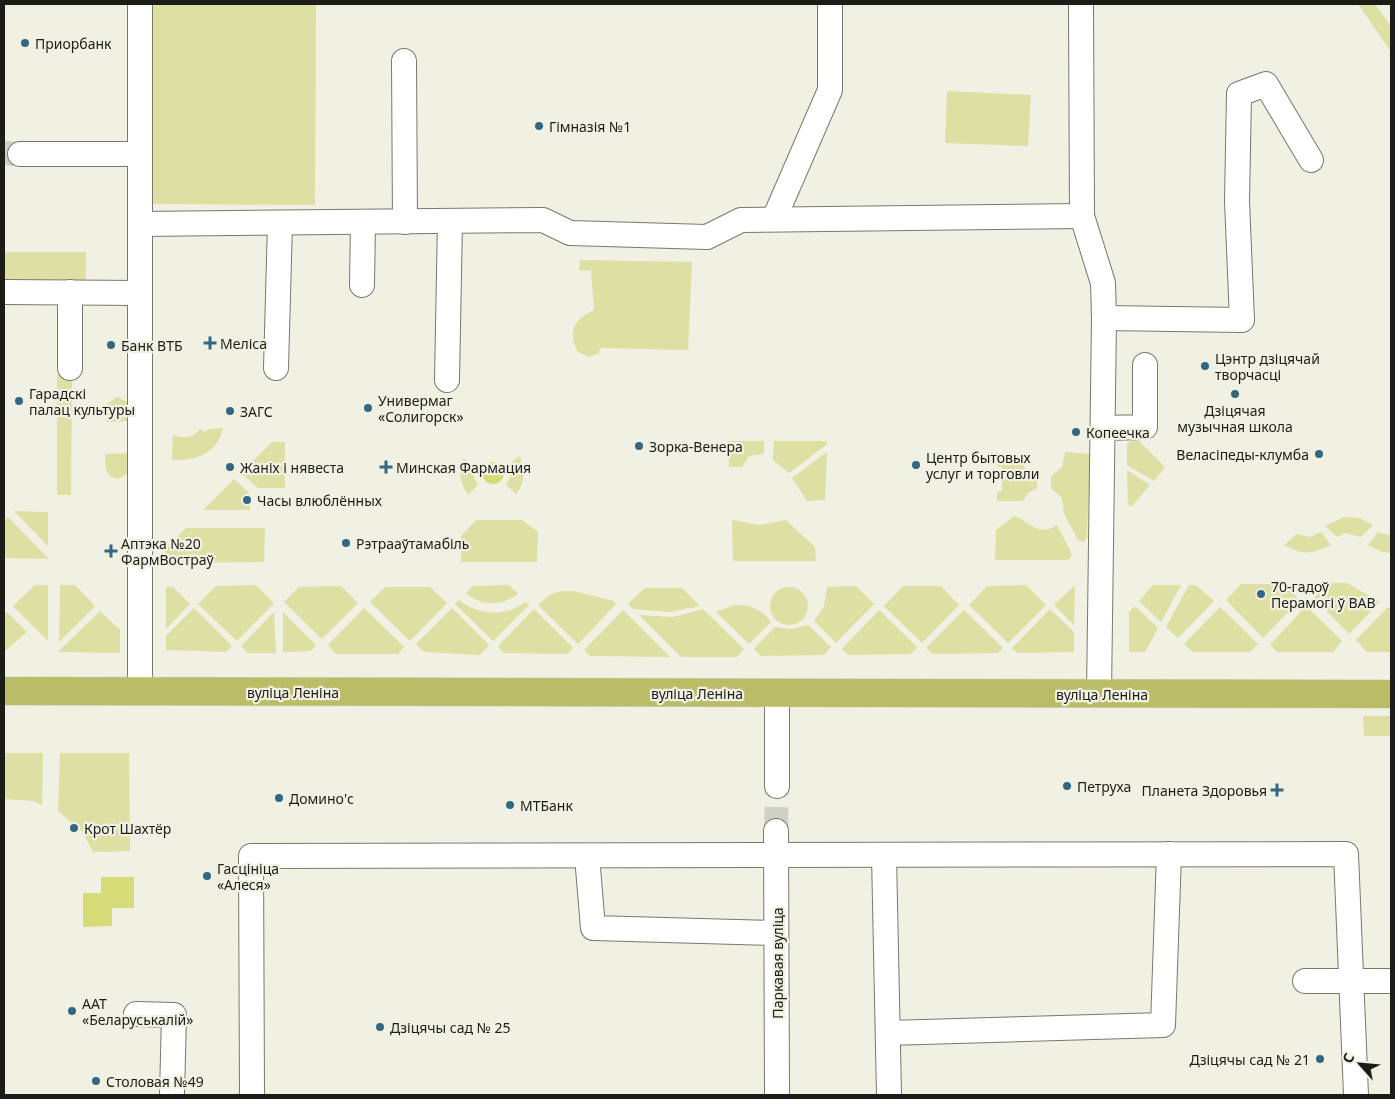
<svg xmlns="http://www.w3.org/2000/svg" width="1395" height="1099" font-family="'Noto Sans',sans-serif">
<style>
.green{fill:#dde0a2}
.water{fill:#d7db77}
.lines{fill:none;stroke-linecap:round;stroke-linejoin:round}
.minor-tunnel{stroke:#d0d1c5;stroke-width:24;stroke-dasharray:24 12;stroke-linecap:butt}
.minor-casing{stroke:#78796c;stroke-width:26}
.major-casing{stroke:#d2d2d1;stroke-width:29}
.minor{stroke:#fff;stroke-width:24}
.major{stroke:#bbbc66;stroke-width:28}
.poi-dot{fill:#326883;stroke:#f0f1e3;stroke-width:2}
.labels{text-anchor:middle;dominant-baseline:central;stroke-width:4.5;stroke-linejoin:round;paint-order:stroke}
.poi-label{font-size:14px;fill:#1d1d18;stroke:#f0f1e3;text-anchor:start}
.street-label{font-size:14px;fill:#1d1d18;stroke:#f0f1e3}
</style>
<rect width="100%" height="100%" fill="#f0f1e3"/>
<g class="green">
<polygon points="152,4 316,4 315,205 153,204"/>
<polygon points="1358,4 1375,4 1391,26 1391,52"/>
<polygon points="947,91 1031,95 1028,146 945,143"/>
<polygon points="4,252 86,252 86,280 4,281"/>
<path d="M580,260l112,2 -4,88 -87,-2 -3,6 -9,3 -11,-5c-11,-20 -4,-33 16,-42l-3,-40 -12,1z"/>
<polygon points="57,374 72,374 71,495 57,495"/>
<polygon points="117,397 128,402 131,421 106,422 107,404"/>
<path d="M223,428c-5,25 -27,33 -51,32l1,-25c11,4 20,3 27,-6l5,3 4,-3z"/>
<polygon points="1136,438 1165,467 1154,481 1127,465 1127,444"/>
<polygon points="728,441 764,441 764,454 749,456 742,467 729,467"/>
<polygon points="774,441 827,441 827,444 789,473 773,460"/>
<polygon points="272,442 285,442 285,488 258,488 241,473"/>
<polygon points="827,452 825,500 807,501 792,478"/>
<polygon points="1065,452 1090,454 1087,538 1083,542 1078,540 1064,514 1062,498 1051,488 1051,476 1062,467"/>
<path d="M131,453l-3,21 -10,5c-14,-3 -12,-13 -13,-25z"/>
<path d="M519,456c7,12 6,27 -3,38l-10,-9 4,-8 -1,-12z"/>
<path d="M464,458l11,9 -1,11 4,7 -10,10c-8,-12 -10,-24 -4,-37z"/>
<polygon points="997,458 1021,458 1026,470 1037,477 1037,488 1028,493 1023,501 997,501 997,492 1002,491 1002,467 997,466"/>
<polygon points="1127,470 1150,485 1131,507 1128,504"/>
<polygon points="234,479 250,494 250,510 203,510"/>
<polygon points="14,511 48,512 48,546"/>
<path d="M1014,516c16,5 24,22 43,9l14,27v6l-5,2h-71l1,-30z"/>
<polygon points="8,517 49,559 4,558 4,521"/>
<polygon points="1344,517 1360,518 1373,525 1361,537 1345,533 1337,537 1325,526"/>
<polygon points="476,520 522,520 538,532 537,562 461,562 461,536"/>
<polygon points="732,520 759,525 786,520 815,547 816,561 733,561"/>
<polygon points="186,528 265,528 264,562 165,563 165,549"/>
<path d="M1321,532l10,13c-21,9 -26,11 -47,0l13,-11 13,3z"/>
<polygon points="1378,532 1391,536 1391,553 1382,552 1368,545"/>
<polygon points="1327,583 1347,583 1380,602 1349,634 1314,598"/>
<polygon points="1241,584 1284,584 1300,600 1263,638 1226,600"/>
<polygon points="35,585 48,585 48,641 13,606"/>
<polygon points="60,585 75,585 95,606 59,642"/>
<polygon points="256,585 274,603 237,641 198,604 216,586"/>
<path d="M509,585l9,9c-16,12 -37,13 -52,-1l7,-7z"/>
<polygon points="1026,585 1046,605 1008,643 969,605 987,586"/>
<polygon points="1075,585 1074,625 1054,605"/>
<polygon points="1153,585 1181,585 1161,622 1139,601"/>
<polygon points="1189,585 1196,585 1214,601 1178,638 1166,627"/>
<polygon points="341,586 358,603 322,639 284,602 299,587"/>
<polygon points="856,586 874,604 836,643 814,621 824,607 827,587"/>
<polygon points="903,586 941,586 959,605 922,643 884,606"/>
<polygon points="166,587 173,587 190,604 166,629"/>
<polygon points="385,587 430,587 447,603 410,641 370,602"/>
<circle cx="789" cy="606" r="19"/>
<polygon points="645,588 682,588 700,606 670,612 633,609 628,604"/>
<polygon points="562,591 574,591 613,601 616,604 578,644 538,605 551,594"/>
<path d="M459,600c20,16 46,17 67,2l3,3 -36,36 -38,-37z"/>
<path d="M734,605c15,-1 28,4 37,17l-22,22 -33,-32z"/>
<polygon points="1135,606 1158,628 1145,652 1129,652 1129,612"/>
<polygon points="1306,606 1342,641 1333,652 1277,652 1270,645"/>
<polygon points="1220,607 1258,644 1250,652 1193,652 1184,644"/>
<polygon points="1388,607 1391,609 1391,652 1367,652 1356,640"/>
<polygon points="194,608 232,646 226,652 166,650 166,636"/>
<polygon points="364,608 404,647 398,654 336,654 328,645"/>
<polygon points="452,608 489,645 480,655 424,652 416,644"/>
<polygon points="534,609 573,648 567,654 504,653 498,646"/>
<polygon points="703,609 744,649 737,657 681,657 639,615 673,617"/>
<polygon points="1050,609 1074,632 1074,652 1017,653 1012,648"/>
<polygon points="623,610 670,657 590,656 584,650"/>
<polygon points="879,610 917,647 911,654 848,655 842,649"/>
<polygon points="964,610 1003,648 998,653 933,654 926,648"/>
<polygon points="100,611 120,630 120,653 58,652"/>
<polygon points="7,612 27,632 4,652 4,615"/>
<polygon points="274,612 276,653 248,653 241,646"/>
<polygon points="283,612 316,645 311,651 283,652"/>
<polygon points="808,625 831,647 824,655 761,656 754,649 775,627 792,629"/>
<polygon points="1363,716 1391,716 1391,736 1364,736"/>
<polygon points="4,753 43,753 42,805 33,801 4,799"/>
<polygon points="60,753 129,753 130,851 93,852 82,831 58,811"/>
</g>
<g class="water">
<circle cx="493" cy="473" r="11"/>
<polygon points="101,877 134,877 134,908 112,908 112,926 83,927 83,893 101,893"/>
</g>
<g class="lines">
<g class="minor-tunnel">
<polyline points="4,153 20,154"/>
<polyline points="776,831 777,786"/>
</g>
<defs>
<g id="minor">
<polyline points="1081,4 1082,216 1103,283 1104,318 1099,694"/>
<polyline points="404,61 405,222"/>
<polyline points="20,154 140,154"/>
<polyline points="774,219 830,90 830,4"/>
<polyline points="140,224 543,220 570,233 707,237 741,220 1082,216"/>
<polyline points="362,285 363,222"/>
<polyline points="4,292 140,293"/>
<polyline points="1104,318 1242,320 1237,201 1239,94 1266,84 1311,160"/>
<polyline points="70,368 70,292"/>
<polyline points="276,368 280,223"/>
<polyline points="447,380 450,221"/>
<polyline points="1103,428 1145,427 1145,365"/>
<polyline points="140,692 140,4"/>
<polyline points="777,693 777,786"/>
<polyline points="776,831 777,1095"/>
<polyline points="884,855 889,1095"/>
<polyline points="587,856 593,928 776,933"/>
<polyline points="1305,981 1391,981"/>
<polyline points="136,1014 174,1015 172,1095"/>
<polyline points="888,1033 1163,1025 1169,854"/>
<polyline points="252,1095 251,856 1346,854 1356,1095"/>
</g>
<polyline id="major" points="4,691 1391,694"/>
</defs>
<use href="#minor" class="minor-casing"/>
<use href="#major" class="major-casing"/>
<use href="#minor" class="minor"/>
<use href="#major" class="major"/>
</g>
<g class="poi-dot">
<circle cx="25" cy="43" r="5"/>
<circle cx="539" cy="126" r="5"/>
<path d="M207.5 335.5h5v5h5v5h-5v5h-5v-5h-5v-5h5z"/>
<circle cx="111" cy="345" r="5"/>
<circle cx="1205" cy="366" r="5"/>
<circle cx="1235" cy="394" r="5"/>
<circle cx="19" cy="401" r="5"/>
<circle cx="368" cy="408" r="5"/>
<circle cx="230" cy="411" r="5"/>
<circle cx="1076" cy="432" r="5"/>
<circle cx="639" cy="446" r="5"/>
<circle cx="1319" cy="454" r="5"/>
<circle cx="916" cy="465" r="5"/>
<circle cx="230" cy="467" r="5"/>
<path d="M383.5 459.5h5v5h5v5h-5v5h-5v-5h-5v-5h5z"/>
<circle cx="247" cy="500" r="5"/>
<circle cx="346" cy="543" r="5"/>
<path d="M108.5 543.5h5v5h5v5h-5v5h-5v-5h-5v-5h5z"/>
<circle cx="1261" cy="594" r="5"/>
<circle cx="1067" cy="786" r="5"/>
<path d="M1274.5 782.5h5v5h5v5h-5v5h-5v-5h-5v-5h5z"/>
<circle cx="279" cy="798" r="5"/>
<circle cx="510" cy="805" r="5"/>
<circle cx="74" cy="828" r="5"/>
<circle cx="207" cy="876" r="5"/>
<circle cx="72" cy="1011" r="5"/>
<circle cx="380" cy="1027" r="5"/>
<circle cx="1320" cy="1059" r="5"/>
<circle cx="96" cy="1081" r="5"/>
</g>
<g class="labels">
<g class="poi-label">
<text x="35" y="43">Приорбанк</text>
<text x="549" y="126">Гімназія №1</text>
<text x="220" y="343">Меліса</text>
<text x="121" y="345">Банк ВТБ</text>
<text x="1215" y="358">Цэнтр дзіцячай<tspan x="1215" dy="16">творчасці</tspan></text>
<text x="29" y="393">Гарадскі<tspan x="29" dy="16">палац культуры</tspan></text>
<text x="378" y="400">Универмаг<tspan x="378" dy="16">«Солигорск»</tspan></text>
<text x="1235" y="410" text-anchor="middle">Дзіцячая<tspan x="1235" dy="16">музычная школа</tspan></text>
<text x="240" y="411">ЗАГС</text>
<text x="1086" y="432">Копеечка</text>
<text x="649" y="446">Зорка-Венера</text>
<text x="1309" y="454" text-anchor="end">Веласіпеды-клумба</text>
<text x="926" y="457">Центр бытовых<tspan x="926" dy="16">услуг и торговли</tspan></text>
<text x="240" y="467">Жаніх і нявеста</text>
<text x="396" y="467">Минская Фармация</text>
<text x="257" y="500">Часы влюблённых</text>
<text x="121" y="543">Аптэка №20<tspan x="121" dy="16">ФармВостраў</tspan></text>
<text x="356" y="543">Рэтрааўтамабіль</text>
<text x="1271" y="586">70-гадоў<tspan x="1271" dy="16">Перамогі ў ВАВ</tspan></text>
<text x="1077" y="786">Петруха</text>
<text x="1267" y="790" text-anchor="end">Планета Здоровья</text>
<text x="289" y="798">Домино'c</text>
<text x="520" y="805">МТБанк</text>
<text x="84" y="828">Крот Шахтёр</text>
<text x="217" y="868">Гасцініца<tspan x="217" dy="16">«Алеся»</tspan></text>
<text x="82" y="1003">ААТ<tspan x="82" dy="16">«Беларуськалій»</tspan></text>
<text x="390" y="1027">Дзіцячы сад № 25</text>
<text x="1310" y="1059" text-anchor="end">Дзіцячы сад № 21</text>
<text x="106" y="1081">Столовая №49</text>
</g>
<g class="street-label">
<text x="293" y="692">вуліца Леніна</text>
<text x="697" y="693">вуліца Леніна</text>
<text x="1102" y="694">вуліца Леніна</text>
<text transform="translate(777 963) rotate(-90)">Паркавая вуліца</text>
</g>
</g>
<rect width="1395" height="1099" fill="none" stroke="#1d1d18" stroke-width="10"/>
<g transform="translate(1360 1064) rotate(297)" stroke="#f0f1e3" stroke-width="4" paint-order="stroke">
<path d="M0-4L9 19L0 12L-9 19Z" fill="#1d1d18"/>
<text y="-8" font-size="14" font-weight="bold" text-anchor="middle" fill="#1d1d18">С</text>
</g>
</svg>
